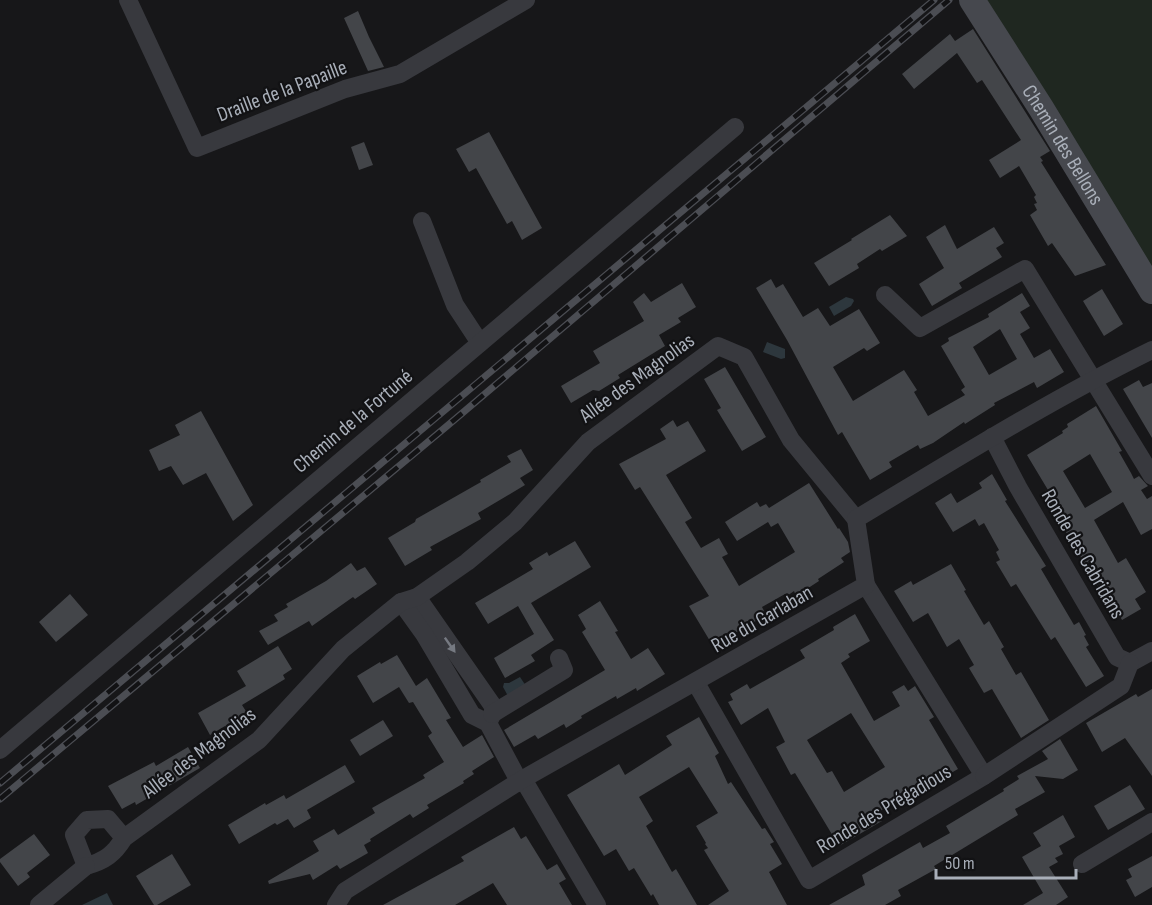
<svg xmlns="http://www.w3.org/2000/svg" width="1152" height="905" font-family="'Sofia Sans Condensed',sans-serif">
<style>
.green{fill:#1f2720}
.water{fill:#2d373d}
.building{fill:#434549;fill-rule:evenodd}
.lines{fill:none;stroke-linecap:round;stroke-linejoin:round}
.minor{stroke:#38393e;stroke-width:18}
.secondary{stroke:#46484e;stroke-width:26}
.rail-casing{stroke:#4b4d53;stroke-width:7}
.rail{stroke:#121214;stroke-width:4.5;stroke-dasharray:14;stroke-linecap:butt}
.oneway{fill:#767a82}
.labels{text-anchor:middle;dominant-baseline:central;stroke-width:4.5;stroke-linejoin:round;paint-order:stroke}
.street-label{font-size:21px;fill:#a9afb9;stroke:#121214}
</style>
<rect width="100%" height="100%" fill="#171719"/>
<polygon class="green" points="986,0 1152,0 1152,269"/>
<g class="water">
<polygon points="846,297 853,299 854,301 851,306 834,316 829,307"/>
<polygon points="767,342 785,349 785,358 781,359 763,352"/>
<polygon points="520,677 526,686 508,696 503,687 504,683 509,683"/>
<polygon points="107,893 113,905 82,905"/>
</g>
<g class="building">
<polygon points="358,11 369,37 384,67 368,71 344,18"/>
<polygon points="973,29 1050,151 1040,157 1043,161 1041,162 1106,265 1075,276 1052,243 1048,246 1030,215 1037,210 1034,204 1037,203 1034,197 1036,195 1019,166 1000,178 989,160 1021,140 982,80 977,83 957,53 914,89 902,74 950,34 955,41"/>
<polygon points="489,132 542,228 522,240 512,221 507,224 476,168 469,172 456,149"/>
<polygon points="364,142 373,165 359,170 351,147"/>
<polygon points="890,215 907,236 882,251 880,249 857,264 859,268 829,286 814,263 852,240 851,239"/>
<polygon points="945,225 957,249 994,227 1004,243 996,248 1002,257 959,283 962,288 932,306 919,284 944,268 926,237"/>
<path d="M771,279l5,9 7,-4 20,33 15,-9 12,18 29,-17 21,34 -13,8 -3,-3 -31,19 20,34 51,-31 13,20 -3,2 14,24 37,-21 -4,-5 4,-3 -24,-41 8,-5 -1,-3 41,-21 -1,-3 34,-21 8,13 -10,6 10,16 -10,6 14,24 16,-9 14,23 -27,16 -3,-6 -40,21 1,2 -30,19 -1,-2 -31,21 -13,6 -2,-4 -29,17 3,5 -22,13 -28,-48 -4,3 -51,-95 -31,-52zM1000,329l17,30 -28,16 -16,-28z"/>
<polygon points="682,283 696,307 678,318 681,322 659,335 665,346 618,375 620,378 599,391 593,390 571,403 561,386 600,363 593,351 644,321 633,302 644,293 651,302"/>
<polygon points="1102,289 1123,324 1104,336 1083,301"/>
<polygon points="725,367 766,437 742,451 717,410 721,408 704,379"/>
<polygon points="1139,380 1143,387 1152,383 1152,438 1123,389"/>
<path d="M1096,406l26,45 -3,1 12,21 3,6 5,-3 9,10 -7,4 6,9 5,-3v33l-11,6 -18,-33 -29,18 24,43 8,-5 20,34 -11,7 6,10 -19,11 -10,-18 -4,2 -49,-84 1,-1 -15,-28 3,-1 -21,-35 36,-22 -1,-2 6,-4 -1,-3zM1090,454l22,38 -27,16 -22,-37z"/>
<polygon points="201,411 253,505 233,521 206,473 183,485 171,466 159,471 149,450 180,435 175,425"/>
<polygon points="673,420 677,427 688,421 706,451 666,475 692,518 685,522 701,548 719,538 728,554 722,557 739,586 795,552 778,523 771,527 768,522 737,541 725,522 757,502 760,507 766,504 769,508 809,483 838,529 839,528 848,542 850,552 841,558 844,562 818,579 819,581 796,596 794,591 787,596 785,594 762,607 766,615 713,646 689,606 709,596 640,487 635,490 619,464 666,439 660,429"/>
<polygon points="521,449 533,470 520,478 525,485 478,513 481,519 430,547 432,550 405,566 388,538 415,522 416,519 481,482 480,480 511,462 507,456"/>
<polygon points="992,474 1007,500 1005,501 1046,566 1041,569 1074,625 1079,622 1086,635 1084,636 1089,645 1086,647 1104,676 1086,687 1055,637 1051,640 1016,584 1011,587 996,562 1000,560 996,552 999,550 984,523 979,526 975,519 953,532 935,503 951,493 957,503 982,488 979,483"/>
<polygon points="575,541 591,567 531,603 554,640 531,655 535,661 505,678 494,658 534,634 518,606 488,624 475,603 533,569 529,563 547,552 549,556"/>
<polygon points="351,563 357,571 365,567 377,584 355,599 353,597 312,626 309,621 268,645 259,631 278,621 274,615 288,607 286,604 326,581"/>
<polygon points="951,564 966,590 964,591 984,625 989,621 1004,647 1001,649 1016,675 1021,672 1049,720 1021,738 992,689 984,693 969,668 974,665 959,639 947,647 928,613 913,622 894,591 911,581 913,585"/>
<polygon points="70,594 88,615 56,642 39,622"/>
<polygon points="600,601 618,631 615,632 631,659 648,648 665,674 637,691 636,688 617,699 616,696 581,716 582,718 566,728 564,724 538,739 535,735 514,747 504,730 605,670 582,632 586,629 578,615"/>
<path d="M855,614l15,27 -22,13 2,3 -9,6 33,58 26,-15 -8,-14 12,-7 4,6 7,-5 19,31 -5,3 29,49 -38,22 -4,-7 -25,15 2,4 -16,10 5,8 -43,25 -44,-73 -4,2 -15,-28 9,-5 -17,-34 -27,17 -13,-23 5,-2 -3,-6 17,-10 3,5 55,-31 -5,-8 34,-20 -1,-3zM851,713l34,54 -41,25 -12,-21 -5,2 -20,-33z"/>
<polygon points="278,646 292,669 283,675 285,679 242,705 249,716 227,729 225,726 210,735 198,713 246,686 237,671"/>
<polygon points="397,655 416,686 427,678 451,718 446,720 463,747 482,735 494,757 472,771 474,774 463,781 464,783 427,805 429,808 413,818 410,814 370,839 371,841 364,845 368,853 340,869 337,865 313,880 310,874 269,884 268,881 319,851 313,841 334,829 338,835 375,813 372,808 425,778 423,775 444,762 428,736 432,733 413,702 409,703 399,687 373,703 357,676 380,662 381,664"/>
<polygon points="1152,689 1152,776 1125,738 1102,752 1086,723 1136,694 1138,697"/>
<polygon points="699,717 719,753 715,756 728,784 731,782 762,829 765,828 774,842 770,844 782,864 769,872 787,905 708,905 729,891 704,850 708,848 705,844 706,843 696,826 718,813 689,767 639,797 653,821 646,826 672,872 676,869 697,905 659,905 653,894 651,896 634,868 629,871 616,849 604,856 567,795 619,764 625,775 672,745 666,736"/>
<polygon points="383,720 393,736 360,756 350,740"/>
<polygon points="1060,739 1078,770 1063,779 1035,776 1045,792 1015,809 1018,815 934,866 936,869 898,890 901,896 885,905 829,905 865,885 862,875 920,842 923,848 950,833 946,826 1004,791 1003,789 1019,779 1017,776 1048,759 1042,751"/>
<polygon points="188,747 200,768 136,805 135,802 122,809 108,786 154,762 156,766"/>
<polygon points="345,765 355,782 307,810 311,818 294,828 288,819 277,825 275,823 239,844 228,825 265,803 266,805 284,795 286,799"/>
<polygon points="1130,785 1145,809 1108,830 1094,806"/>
<polygon points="1063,815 1075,837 1059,846 1063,854 1055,858 1058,862 1049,867 1068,897 1056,905 1023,905 1043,893 1022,857 1041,846 1033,833"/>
<polygon points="514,827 521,839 526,836 547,870 557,864 566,879 559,883 572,905 507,905 493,883 455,905 383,905 464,861 461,857"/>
<polygon points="34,834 50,855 27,873 30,877 18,886 0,862 0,859"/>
<polygon points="172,854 191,885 157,905 154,905 136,876"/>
<polygon points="1152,856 1152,887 1135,897 1126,880 1132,877 1128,869"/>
</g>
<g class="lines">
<g class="minor">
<polyline points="128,0 197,148 345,89 400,74 526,0"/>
<polyline points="422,221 455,305 480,343"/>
<polyline points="885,295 920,328 1025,269 1152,476"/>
<polyline points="992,437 1018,487 1117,657 1130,663 1152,651"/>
<polyline points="417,597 495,709 488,723"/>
<polyline points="401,602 424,634 472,715 488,723 520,783"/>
<polyline points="696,683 809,880 984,776 866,585"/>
<polyline points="492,714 564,670 559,658"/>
<polyline points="0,750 735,127"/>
<polyline points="984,776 1121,686 1130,663"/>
<polyline points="523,779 597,905"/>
<path d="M124,838l-16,-19 -21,1 -13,15 12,31c19,-5 28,-12 38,-28l135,-98 84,-91 58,-47 16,-5 50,-35 48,-40 73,-80 130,-96 26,11 47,83 65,79"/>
<polyline points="1082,864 1152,822"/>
<polyline points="39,905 86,866"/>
<path d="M336,905l9,-14 178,-112 343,-194 -10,-66c98,-59 194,-119 296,-169"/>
</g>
<path class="secondary" id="s1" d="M972,0l69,108 111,183"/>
<defs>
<g id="rail">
<polyline points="0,783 934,0"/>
<polyline points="0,799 447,426 949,0"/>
</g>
</defs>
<use href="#rail" class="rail-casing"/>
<use href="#rail" class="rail"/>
</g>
<defs><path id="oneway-solid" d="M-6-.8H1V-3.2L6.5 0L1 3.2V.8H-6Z" transform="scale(1.5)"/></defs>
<use class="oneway" href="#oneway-solid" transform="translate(450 645) rotate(55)"/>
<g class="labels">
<g class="street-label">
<text transform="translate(282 91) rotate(-21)">Draille de la Papaille</text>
<text stroke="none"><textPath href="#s1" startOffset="171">Chemin des Bellons</textPath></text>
<text transform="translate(637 378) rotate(-36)">Allée des Magnolias</text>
<text transform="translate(353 421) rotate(-40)">Chemin de la Fortuné</text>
<text transform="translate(1083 554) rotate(60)">Ronde des Cabridans</text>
<text transform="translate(762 619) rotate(-30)">Rue du Garlaban</text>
<text transform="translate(199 753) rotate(-37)">Allée des Magnolias</text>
<text transform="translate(884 809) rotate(-31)">Ronde des Prégadious</text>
</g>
</g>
<path d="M936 869v9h140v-9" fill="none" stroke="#a9afb9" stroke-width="3"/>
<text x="945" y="869" font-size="18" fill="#a9afb9" stroke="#121214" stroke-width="4.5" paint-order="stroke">50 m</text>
</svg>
